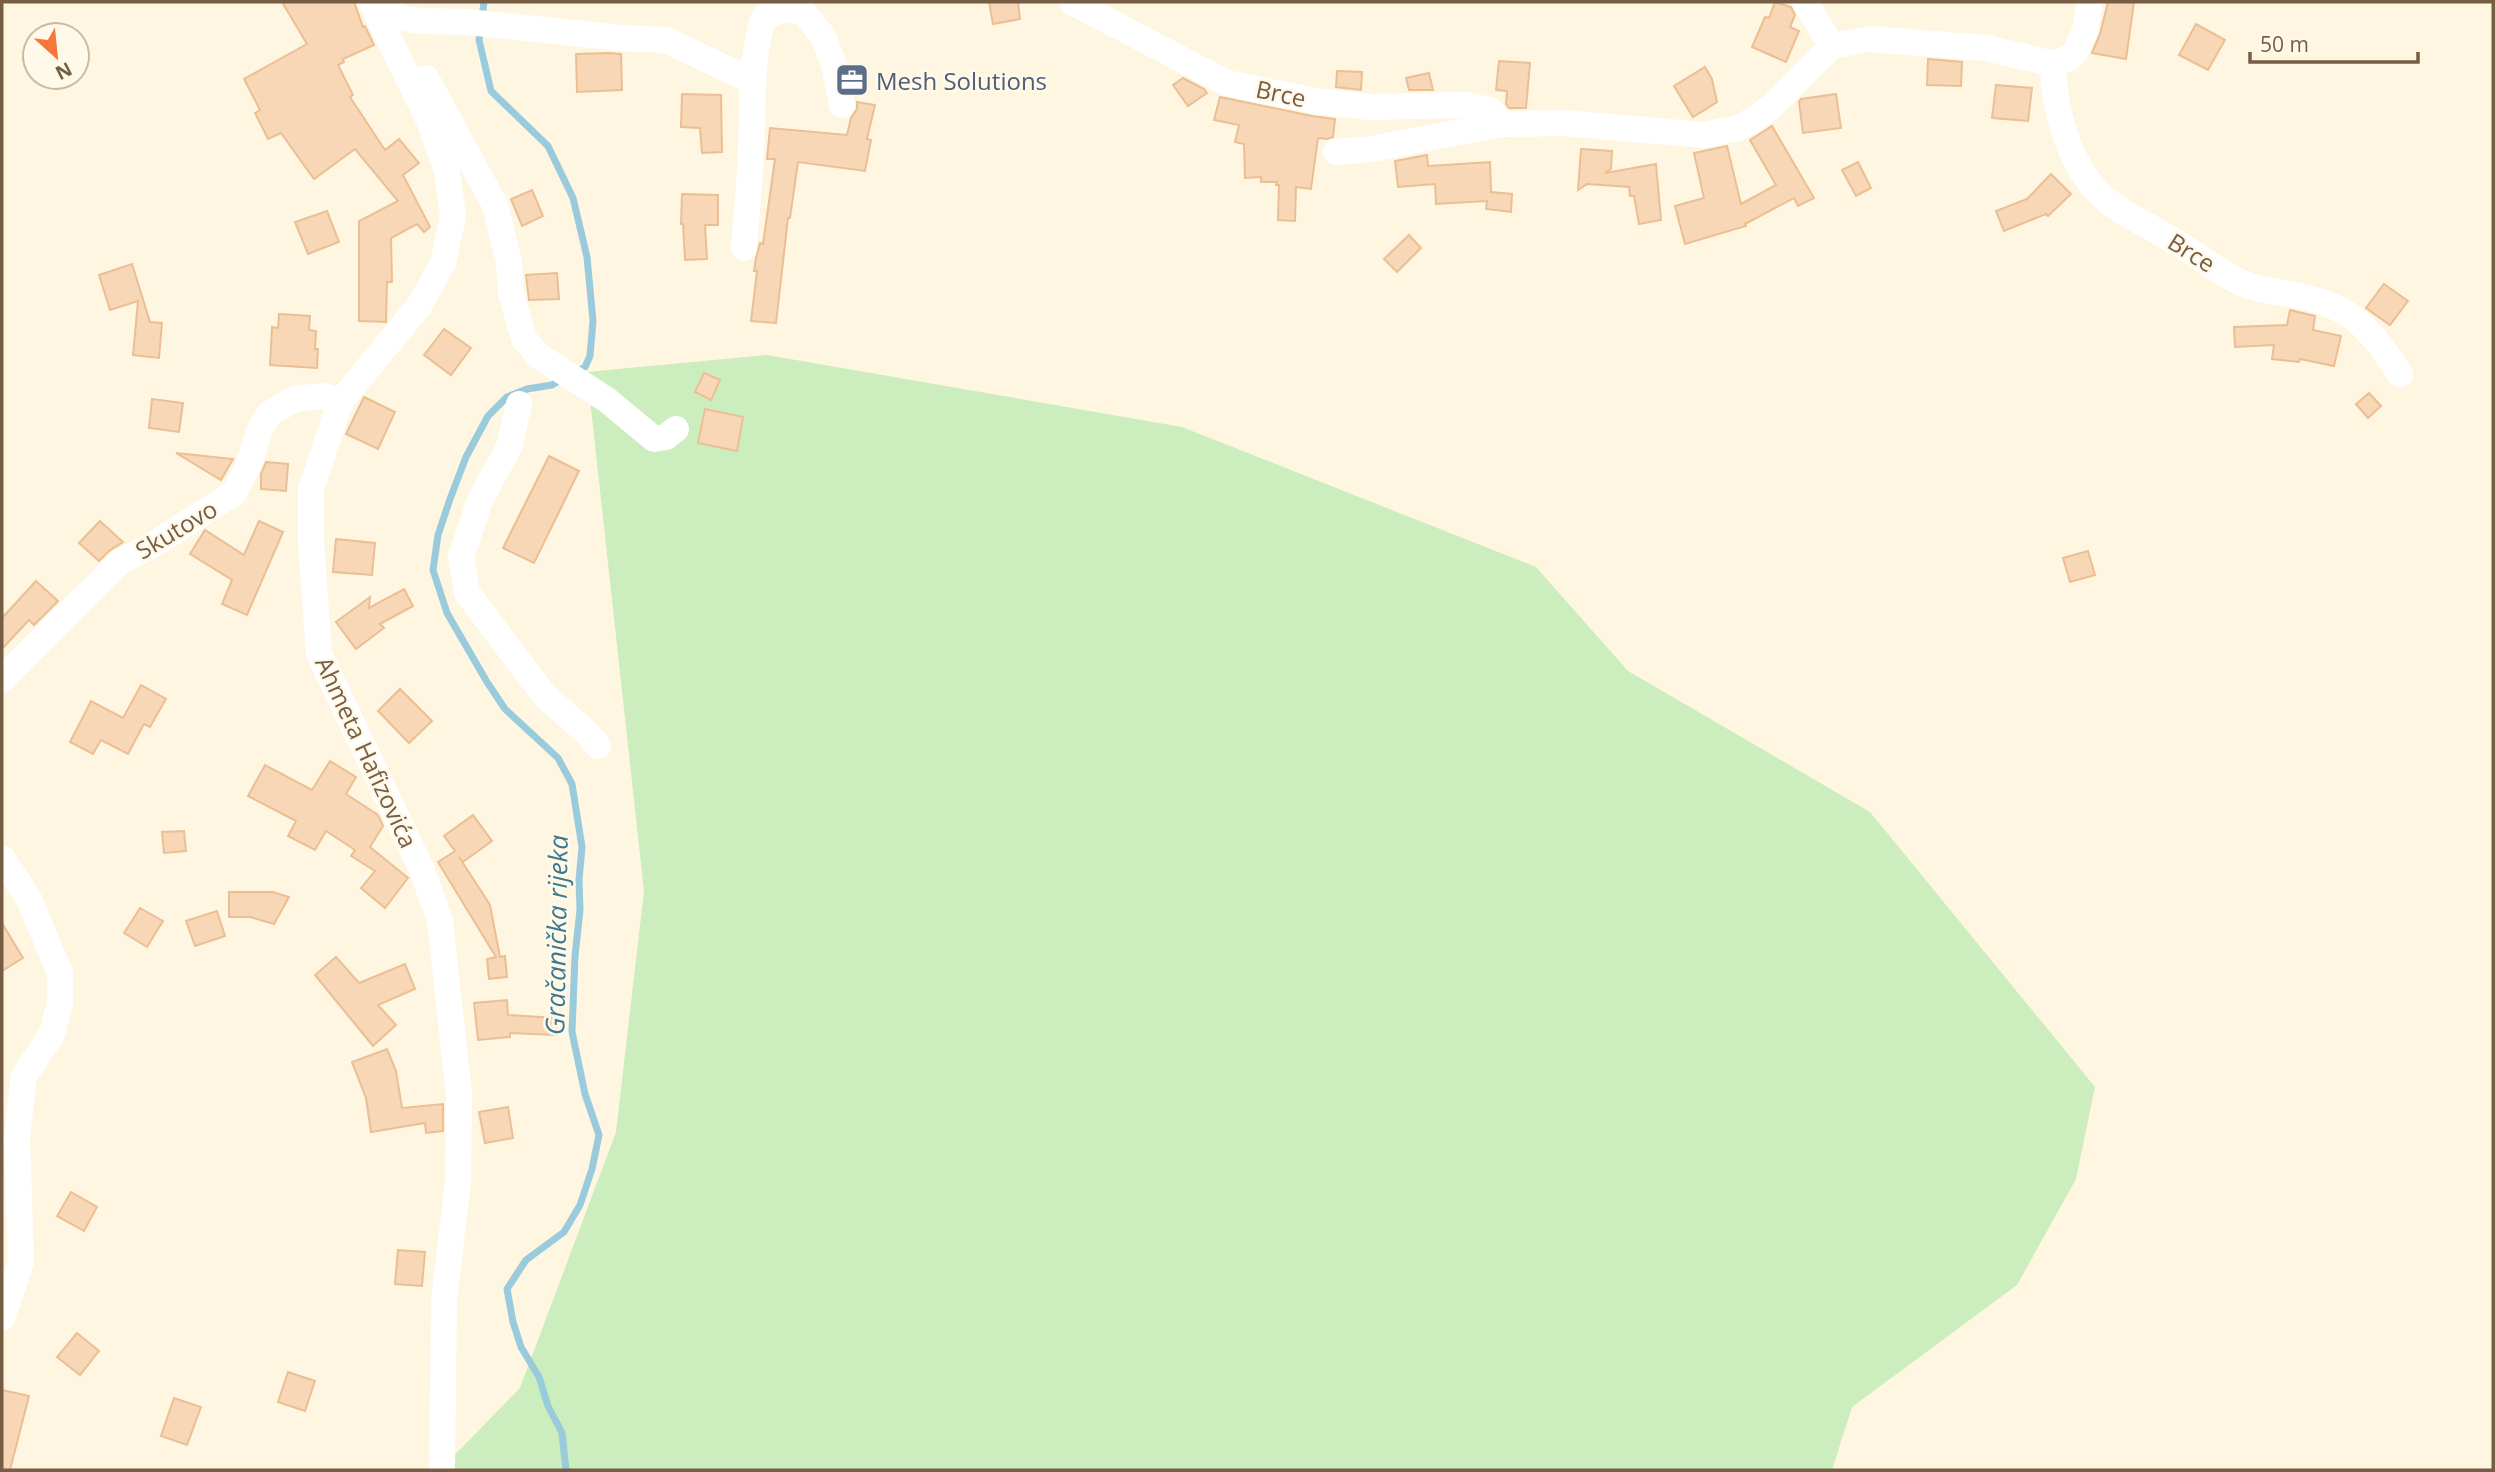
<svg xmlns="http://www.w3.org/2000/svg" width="2495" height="1472" font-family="'Open Sans',sans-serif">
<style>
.green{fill:#ccedbe}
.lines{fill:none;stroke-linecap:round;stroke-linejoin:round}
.stream{stroke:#99cbdd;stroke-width:7}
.building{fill:#f7d7b6;stroke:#ebbf94;stroke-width:2}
.minor{stroke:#fff;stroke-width:26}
.labels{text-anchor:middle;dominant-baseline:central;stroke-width:5;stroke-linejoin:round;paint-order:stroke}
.service-label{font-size:24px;fill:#4e5e75;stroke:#fff9ea;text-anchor:start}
.street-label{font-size:24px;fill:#785d45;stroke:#fff9ea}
.water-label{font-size:26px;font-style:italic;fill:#3c788f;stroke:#fff9ea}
</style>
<rect width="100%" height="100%" fill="#fff6e1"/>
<polygon class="green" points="767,355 1182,427 1536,567 1628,671 1870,812 2095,1087 2076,1179 2017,1285 1852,1407 1832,1470 440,1470 520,1388 616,1132 644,891 587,372"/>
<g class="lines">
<g class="stream">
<polyline points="484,2 479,40 491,91 548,146 573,198 587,257 593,321 590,356 585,367 574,373"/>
<polyline points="563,378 552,385 527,389 507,397 488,416 466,457 450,499 438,535 433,570 447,613 487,682 505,709 558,758 572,784 582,847 579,880 580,910 575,956 572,1032 585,1094 599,1135 592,1169 580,1205 564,1232 526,1260 507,1289 513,1322 521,1347 539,1377 548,1406 562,1433 566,1470"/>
</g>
</g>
<g class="building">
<polygon points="282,2 354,2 363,27 365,26 374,45 343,59 344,62 338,65 353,95 350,97 385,150 399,139 419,163 403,175 430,227 424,232 417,224 391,238 392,282 387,282 386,322 359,321 359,221 398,201 355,149 314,179 281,133 268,139 255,113 260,110 244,79 307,44"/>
<polygon points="989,2 1018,2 1020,19 993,24"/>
<polygon points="1775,2 1791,7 1795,15 1790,27 1799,31 1786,62 1752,47 1765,17 1769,18"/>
<polygon points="2108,2 2134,2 2126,59 2092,53 2100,34"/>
<polygon points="2196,24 2225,40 2208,70 2179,55"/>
<polygon points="609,53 621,54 622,90 577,92 576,54"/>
<polygon points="1928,59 1962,62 1961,86 1927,85"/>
<polygon points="1499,61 1530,63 1526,108 1509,108 1506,104 1507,91 1496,90"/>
<polygon points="1705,67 1712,79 1717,102 1693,117 1674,86"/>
<polygon points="1337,71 1362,72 1361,90 1336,87"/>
<polygon points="1429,73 1433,90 1409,90 1406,78"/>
<polygon points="1183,78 1204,89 1207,93 1188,106 1173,85"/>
<polygon points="1996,85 2032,88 2028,121 1992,118"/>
<polygon points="682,94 721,95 722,152 702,153 700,128 681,127"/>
<polygon points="1836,94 1841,128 1803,133 1799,102 1801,99"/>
<polygon points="1220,97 1312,116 1335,119 1333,137 1327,139 1318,138 1311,189 1296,187 1295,221 1278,220 1279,185 1276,185 1277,182 1261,182 1261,177 1245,178 1244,144 1235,142 1239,125 1214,120"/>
<polygon points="857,102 875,105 867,139 871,140 865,171 798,162 790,218 788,218 776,323 751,321 757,271 754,271 756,258 760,243 763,244 775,159 767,159 770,128 847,135 851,118 857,109"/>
<polygon points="1772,126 1814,198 1798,206 1794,198 1745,224 1746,226 1685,244 1675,206 1704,198 1694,153 1727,146 1741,204 1776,185 1750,140"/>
<polygon points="1581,149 1612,151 1611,169 1605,173 1656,164 1661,220 1639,224 1634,196 1630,196 1629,187 1587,184 1578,190"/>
<polygon points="1427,155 1428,166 1490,162 1491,192 1512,194 1511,212 1486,209 1487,201 1436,204 1435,184 1398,187 1395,161"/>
<polygon points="1858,162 1871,188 1856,196 1842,170"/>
<polygon points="2051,174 2071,194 2048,216 2046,214 2004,231 1996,211 2027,199"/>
<polygon points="532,190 543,216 522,226 511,199"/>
<polygon points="682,194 718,195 718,225 705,225 707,259 685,260 683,224 681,224"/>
<polygon points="327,211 339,242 308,254 295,222"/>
<polygon points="1409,235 1421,248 1397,272 1384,259"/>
<polygon points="132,264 150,322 162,323 159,358 133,355 138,301 110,310 99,275"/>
<polygon points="557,273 559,299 529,300 526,275"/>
<polygon points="2384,284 2408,301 2390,325 2366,308"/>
<polygon points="2290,310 2315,316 2313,330 2341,336 2334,366 2300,359 2299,362 2272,359 2274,345 2235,347 2234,327 2287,325"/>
<polygon points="279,314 310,316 309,330 316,331 315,349 318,349 317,368 270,365 272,327 278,328"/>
<polygon points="444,329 471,348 451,375 424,355"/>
<polygon points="704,373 720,380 711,400 695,392"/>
<polygon points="2369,393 2381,406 2368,418 2356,404"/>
<polygon points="364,397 395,412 378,449 346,434"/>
<polygon points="152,399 183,403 179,432 149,428"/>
<polygon points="705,409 743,417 737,451 698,443"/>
<polygon points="176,453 233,459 221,480"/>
<polygon points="549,456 579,471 534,563 503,548"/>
<polygon points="266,462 288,464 286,491 261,489 261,474"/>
<polygon points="100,521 123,542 109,551 99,561 79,543"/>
<polygon points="259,521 283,532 247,615 222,604 232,580 190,554 205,530 244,555"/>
<polygon points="336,539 375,543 372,575 333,572"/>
<polygon points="2088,551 2095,575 2070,582 2063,558"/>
<polygon points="36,581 58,601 34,625 29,620 2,649 2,618"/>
<polygon points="404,589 413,606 380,624 384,628 356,649 336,622 370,597 369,608"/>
<polygon points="141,685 166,699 150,727 144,724 128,754 101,740 93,754 70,742 91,701 123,718"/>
<polygon points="400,689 432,721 409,743 378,711"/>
<polygon points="330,761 356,777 346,794 378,815 383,826 370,847 408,878 385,908 361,888 375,871 351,856 355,850 326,831 315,850 288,836 296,821 248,796 265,765 312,790"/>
<polygon points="473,815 492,841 463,862 459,857 490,905 500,957 505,956 507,977 489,979 487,959 496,957 438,862 455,851 444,836"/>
<polygon points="184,831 186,851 164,853 162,832"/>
<polygon points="229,892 273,892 289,897 274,924 250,917 229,917"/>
<polygon points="140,908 163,921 147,947 124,933"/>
<polygon points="217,911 225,936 195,946 186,921"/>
<polygon points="2,923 23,958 2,971"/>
<polygon points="336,957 359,983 405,964 415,989 378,1005 396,1025 373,1046 315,975"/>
<polygon points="507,1000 508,1015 557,1018 556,1035 510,1033 510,1037 478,1040 474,1003"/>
<polygon points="387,1049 396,1071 402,1108 443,1104 443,1131 426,1133 425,1123 371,1132 366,1098 352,1062"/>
<polygon points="508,1107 513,1138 485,1143 479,1112"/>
<polygon points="71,1192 97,1207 84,1231 57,1216"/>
<polygon points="398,1250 425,1252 422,1286 395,1284"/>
<polygon points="77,1333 99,1351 80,1375 57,1357"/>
<polygon points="288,1372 315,1381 305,1411 278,1402"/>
<polygon points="2,1390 29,1396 10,1470 2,1470"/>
<polygon points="174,1398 201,1407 187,1445 161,1436"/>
</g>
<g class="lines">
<g class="minor">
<polyline points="371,2 430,123 447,170 453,216 443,263 419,306 340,402 311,490 311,542 319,654 422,870 440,921 459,1095 458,1182 444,1300 442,1470"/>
<polyline points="388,2 396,17 420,21 468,22 622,38 666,40 754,82"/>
<polyline points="1072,2 1227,83 1315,101 1370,107 1465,105 1490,110 1502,124"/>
<polyline points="1805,2 1832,46"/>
<path d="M2053,64c1,45 15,100 49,132 21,19 48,30 72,45 24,14 47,34 73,44 16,6 36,7 52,11 56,11 71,34 101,78"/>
<polyline points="426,78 495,205 509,262 511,293 524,339 539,356 607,400 654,439 666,437 676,429"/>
<polyline points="1336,152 1372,149 1502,124 1564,123 1704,135 1738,128 1755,119 1772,106 1832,46 1869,39 1987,48 2053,64 2069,58 2075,52 2085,31 2090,2"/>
<path d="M744,248c2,-32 6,-65 7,-97 2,-44 -1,-92 13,-134l17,-7 21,1 21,25 11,29 8,40"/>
<polyline points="519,404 509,447 480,500 461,557 467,593 544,695 588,734 598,746"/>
<polyline points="2,679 120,562 156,543 234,493 249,464 260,429 269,414 295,399 323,396 340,402"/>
<polyline points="2,858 28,897 60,973 60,1003 52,1034 24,1076 17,1137 21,1262 2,1318"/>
</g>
</g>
<defs>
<symbol id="office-square" viewBox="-11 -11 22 22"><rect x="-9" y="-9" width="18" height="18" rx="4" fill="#5c6f8a" stroke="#fff9ea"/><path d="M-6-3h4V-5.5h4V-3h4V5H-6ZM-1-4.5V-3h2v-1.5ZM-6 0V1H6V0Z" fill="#fff"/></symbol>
</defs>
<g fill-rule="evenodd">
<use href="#office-square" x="833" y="61" width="38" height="38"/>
</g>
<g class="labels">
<g class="service-label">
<text x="876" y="80">Mesh Solutions</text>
</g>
<g class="street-label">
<text transform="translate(1281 93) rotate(12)">Brce</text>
<text transform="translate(2192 252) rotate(32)">Brce</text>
<text transform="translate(176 529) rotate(-31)">Skutovo</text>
<text transform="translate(367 752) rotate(65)">Ahmeta Hafizovića</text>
</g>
<g class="water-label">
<text transform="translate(556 935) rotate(-89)">Gračanička rijeka</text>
</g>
</g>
<rect width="2495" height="1472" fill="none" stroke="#785d45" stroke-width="7"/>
<g transform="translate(56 56) rotate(153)"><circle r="33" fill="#fff9ea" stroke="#c9bba8" stroke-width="2"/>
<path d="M0-5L12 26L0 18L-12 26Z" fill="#f57839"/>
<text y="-10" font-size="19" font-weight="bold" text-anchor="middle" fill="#785d45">N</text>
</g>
<path d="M2250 52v10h168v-10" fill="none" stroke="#785d45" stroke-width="3.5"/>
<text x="2260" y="52" font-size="21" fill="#785d45" stroke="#fff9ea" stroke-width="5" paint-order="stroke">50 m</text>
</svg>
